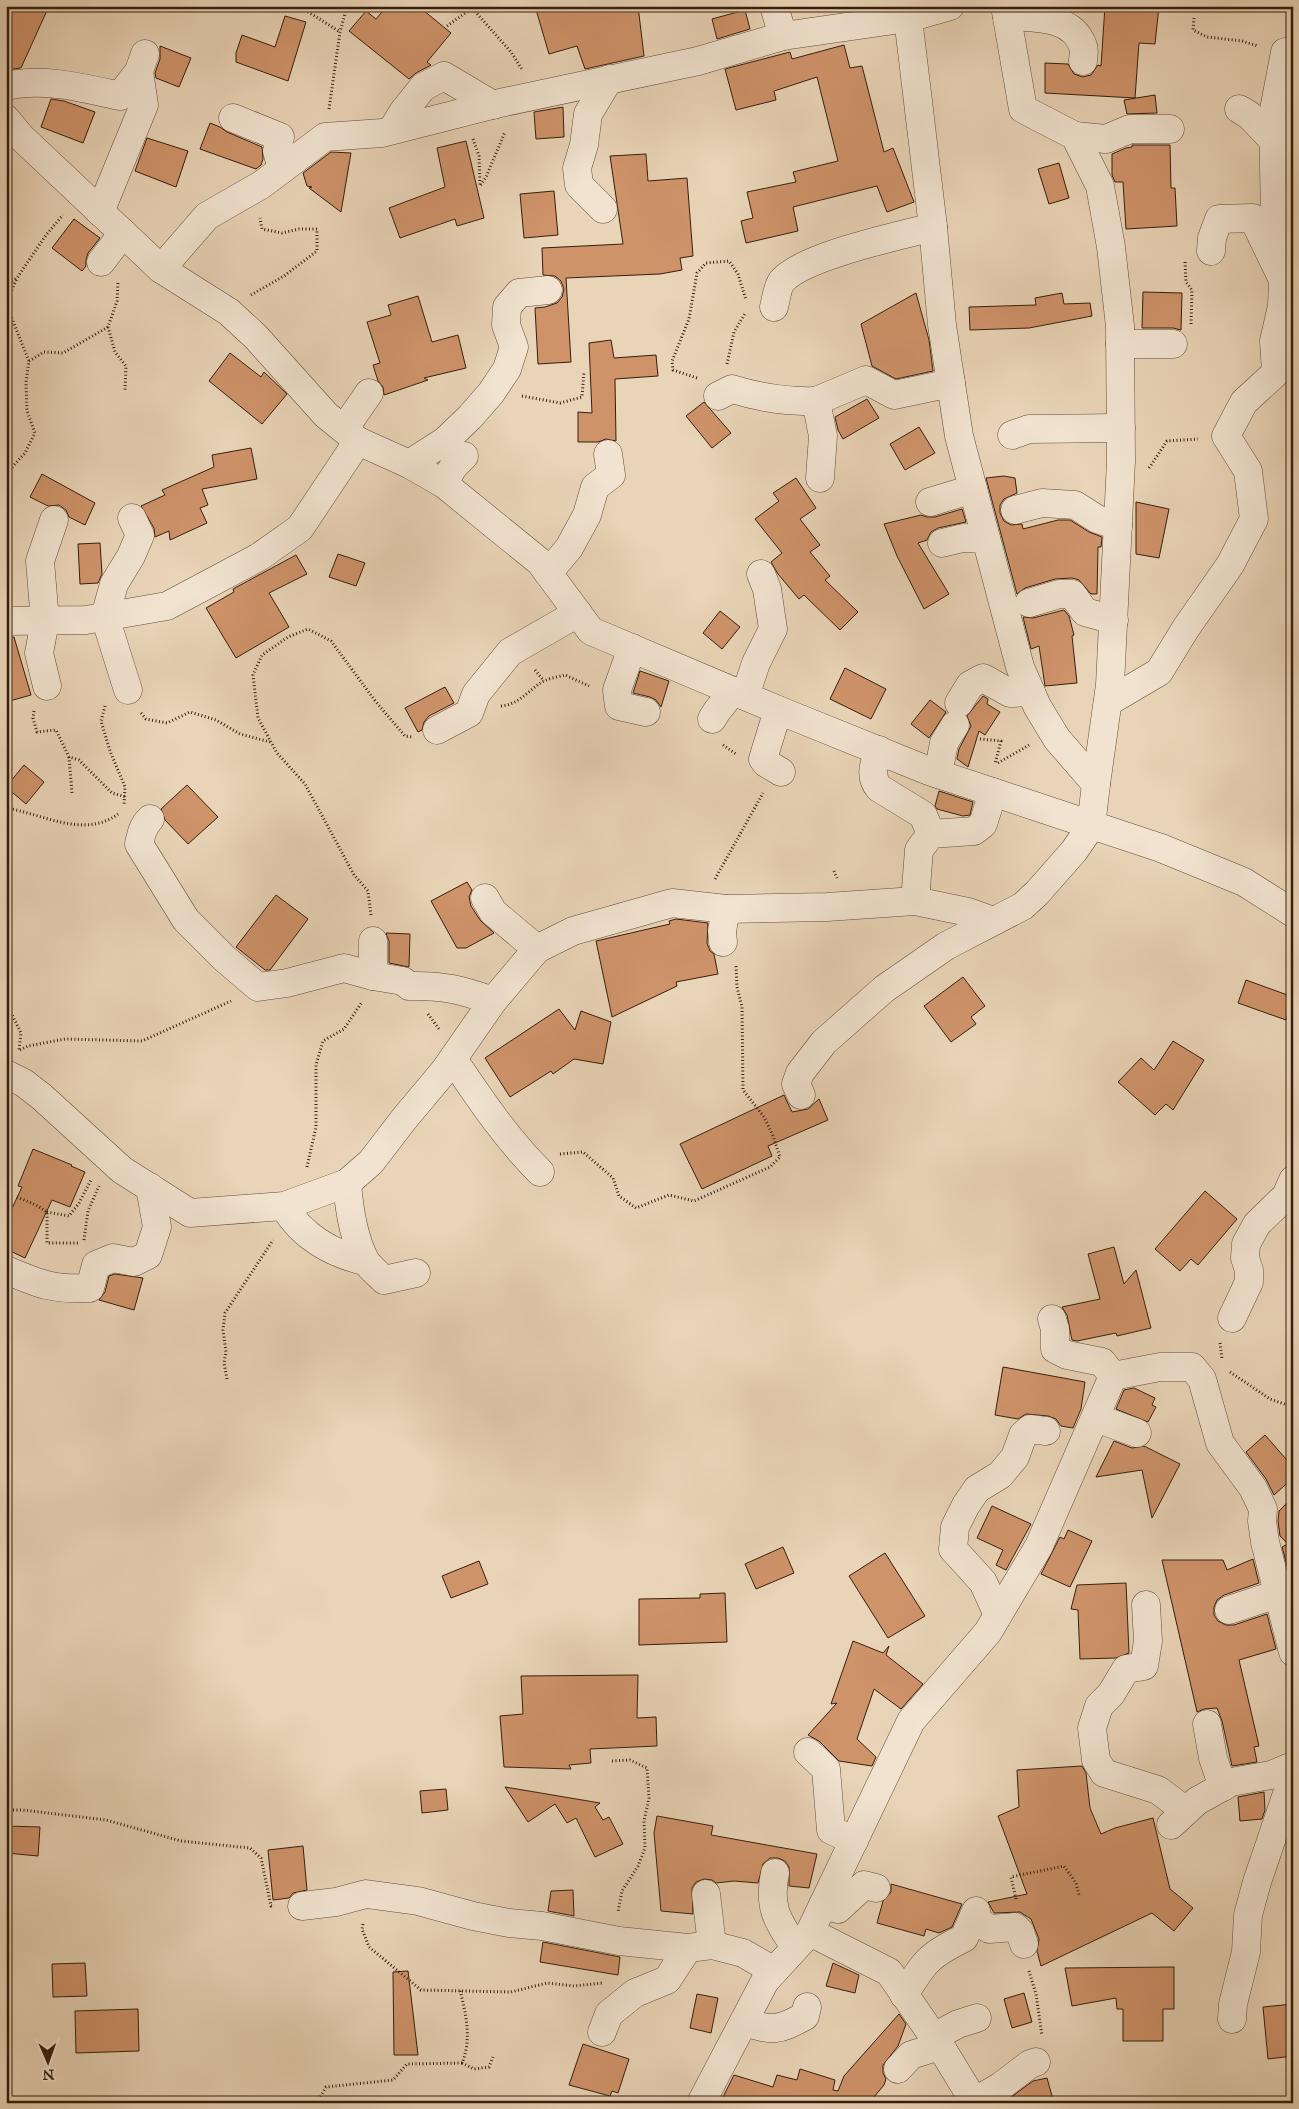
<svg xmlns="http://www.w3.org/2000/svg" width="1299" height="2109" font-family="'IM FELL Great Primer',serif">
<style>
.building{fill:#cf936a;stroke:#351e0d}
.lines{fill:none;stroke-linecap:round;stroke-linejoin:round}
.minor-casing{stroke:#624c38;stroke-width:29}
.path{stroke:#351e0d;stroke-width:3;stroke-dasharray:1 2.5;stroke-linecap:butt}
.minor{stroke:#f1e3d0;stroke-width:28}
</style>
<rect width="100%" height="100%" fill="#e9d4b7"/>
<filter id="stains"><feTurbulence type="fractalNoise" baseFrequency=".004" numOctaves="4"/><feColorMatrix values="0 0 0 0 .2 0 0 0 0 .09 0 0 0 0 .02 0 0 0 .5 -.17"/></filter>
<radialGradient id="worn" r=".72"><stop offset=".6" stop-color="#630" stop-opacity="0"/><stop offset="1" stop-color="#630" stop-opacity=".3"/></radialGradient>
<g class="building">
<polygon points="6,6 49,6 21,68 6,70"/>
<polygon points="387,6 418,6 451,33 427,62 431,65 416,73 409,79 349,31 366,11 376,19"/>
<polygon points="535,6 638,6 644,56 585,69 577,46 549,54"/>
<polygon points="1105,6 1159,6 1155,44 1139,43 1135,98 1045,93 1045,63 1068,64 1074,74 1083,77 1091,75 1098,65 1101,66"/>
<polygon points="745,10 750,29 717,39 712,19"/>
<polygon points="285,16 306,22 288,81 236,62 236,53 242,35 275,47"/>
<polygon points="844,45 850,68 862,66 884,152 893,148 914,202 887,212 877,186 793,207 798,231 746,243 741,221 753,218 747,192 796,182 793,172 838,161 817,77 774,91 776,100 736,110 725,69 790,52 792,59"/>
<polygon points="160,46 191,58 179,87 156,78 155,73 160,59"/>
<polygon points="1155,95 1157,113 1127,114 1124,100"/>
<polygon points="51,99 64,101 95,112 83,143 41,127"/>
<polygon points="563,107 564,137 536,139 534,112"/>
<polygon points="210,123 220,127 227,132 262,147 263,159 261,165 256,169 200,149"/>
<polygon points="147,138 188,151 176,187 135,171"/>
<polygon points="466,141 484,218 457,226 455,219 400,238 389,208 445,187 437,148"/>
<polygon points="1132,145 1170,145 1171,188 1175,188 1177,226 1126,229 1123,182 1115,182 1112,175 1112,154 1126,148 1132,147"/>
<polygon points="331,152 351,153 341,212 309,188 312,187 307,186 303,173"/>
<polygon points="646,154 648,181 687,178 693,256 680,258 682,270 660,274 566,278 571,362 538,364 535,308 545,307 557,303 562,297 564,289 561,281 555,276 543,275 542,248 623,244 610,156"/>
<polygon points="1059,163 1069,198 1049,204 1038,169"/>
<polygon points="554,191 558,235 524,238 520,194"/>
<polygon points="74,219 100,238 88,253 86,260 86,266 82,271 52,248"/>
<polygon points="1143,292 1182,293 1181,330 1173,328 1142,328"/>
<polygon points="916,293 929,340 933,371 896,379 872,366 861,324"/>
<polygon points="1062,293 1064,304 1090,303 1092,316 1029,328 970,330 969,307 1036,305 1035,298"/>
<polygon points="418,296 432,342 458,335 466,368 424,378 428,380 384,395 383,387 378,381 373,365 380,363 367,322 391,315 388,305"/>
<polygon points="611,340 614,358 656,355 658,376 615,379 616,441 606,439 598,442 578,442 578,412 592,413 589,343"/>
<polygon points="230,353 261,377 264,372 287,394 262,424 209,381"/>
<polygon points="867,399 879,418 843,439 838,430 835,417"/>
<polygon points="704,402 731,433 712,448 686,416"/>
<polygon points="919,427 935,453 905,470 890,444"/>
<polygon points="251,448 257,479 202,489 208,505 200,508 207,523 170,540 169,531 155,537 154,528 141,506 165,495 162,490 214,467 212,455"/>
<polygon points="42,474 95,503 85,525 69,517 66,510 59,505 48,506 30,497"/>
<polygon points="1004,476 1015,478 1017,493 1004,499 1000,505 1000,513 1004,521 1011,525 1022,524 1023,529 1058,520 1070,520 1089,532 1102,537 1101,547 1098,547 1097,594 1091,594 1079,580 1072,578 1055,579 1025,588 1017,594 986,478"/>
<polygon points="796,478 816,508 800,519 820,545 810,552 830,576 825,580 858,612 840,630 804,595 799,599 778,574 771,562 782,553 755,519 779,501 773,493"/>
<polygon points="1136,502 1169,509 1159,558 1136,554"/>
<polygon points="962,509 966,522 938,528 931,532 927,540 918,543 949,594 924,609 897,556 884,524 921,515 927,517 935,517"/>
<polygon points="100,543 102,574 98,583 80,584 78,544"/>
<polygon points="338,554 365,563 356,586 329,577"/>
<polygon points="296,555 307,574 269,593 289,627 236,658 206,608 234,592 233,589"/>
<polygon points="1064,610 1069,616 1074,635 1072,636 1077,683 1045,686 1039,646 1031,649 1023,617 1033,618"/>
<polygon points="720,611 740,627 722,649 703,633"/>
<polygon points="6,637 14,637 31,695 6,702"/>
<polygon points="845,668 886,689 871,719 830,699"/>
<polygon points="640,671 669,681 661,707 656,700 650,697 633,693"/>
<polygon points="445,687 454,703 429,716 424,722 422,730 418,732 405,708"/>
<polygon points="983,696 988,699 987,704 1000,712 985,735 979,731 968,767 957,759 959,749 971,726 967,716"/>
<polygon points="930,700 946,712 929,738 911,724"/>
<polygon points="24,765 44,782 26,804 6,787"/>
<polygon points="187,785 218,817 188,844 165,820 161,809"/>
<polygon points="939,791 973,802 970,815 963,816 937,809 935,806"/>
<polygon points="467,882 472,890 469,897 471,906 480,920 494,933 466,948 457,948 431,901"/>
<polygon points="276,895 308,919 270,970 265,970 236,947"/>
<polygon points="676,919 708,923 707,943 710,951 714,954 718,974 676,982 677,986 612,1017 596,941 670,924 669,921"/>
<polygon points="386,933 410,934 409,967 389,963 389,941"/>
<polygon points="963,977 985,1006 971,1017 976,1024 951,1042 924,1006"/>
<polygon points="1246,980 1293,997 1286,1020 1238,1003"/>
<polygon points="559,1009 575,1030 581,1011 611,1022 603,1064 574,1059 553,1074 551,1071 510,1097 485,1058"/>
<polygon points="1173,1041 1204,1060 1173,1110 1166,1104 1155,1115 1118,1082 1141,1058 1154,1070"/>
<polygon points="784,1095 792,1112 808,1109 819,1099 828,1120 768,1146 772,1156 702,1189 680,1144"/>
<polygon points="33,1149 72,1165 71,1166 85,1172 70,1207 52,1200 25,1258 6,1249 6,1221 22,1187 18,1186"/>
<polygon points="1205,1191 1237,1219 1198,1265 1191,1259 1180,1271 1155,1249"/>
<polygon points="1114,1247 1124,1284 1136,1270 1151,1328 1117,1336 1116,1333 1077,1341 1072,1340 1067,1315 1062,1307 1100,1299 1088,1254"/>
<polygon points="115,1274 143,1278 134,1310 99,1300 105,1292 109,1276"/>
<polygon points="1003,1367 1085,1382 1081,1409 1073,1428 1061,1426 1056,1419 1048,1416 1026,1414 1018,1419 995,1415"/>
<polygon points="1134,1388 1155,1398 1152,1405 1156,1407 1148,1422 1116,1409 1124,1390"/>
<polygon points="1265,1435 1293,1467 1293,1478 1274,1495 1266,1479 1246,1452"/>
<polygon points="1114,1441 1132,1448 1144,1446 1180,1464 1152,1518 1142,1470 1096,1477"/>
<polygon points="1293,1497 1293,1588 1282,1547 1288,1544 1280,1536 1278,1521 1279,1511"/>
<polygon points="992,1506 1031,1524 1006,1570 996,1565 1003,1550 977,1538"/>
<polygon points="1068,1530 1092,1541 1070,1587 1041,1574 1060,1537 1064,1539"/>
<polygon points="783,1547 794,1573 756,1589 745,1564"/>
<polygon points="885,1553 925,1616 888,1638 849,1576"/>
<polygon points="1253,1559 1259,1583 1224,1595 1217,1600 1214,1607 1214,1615 1218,1621 1226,1625 1234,1625 1267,1614 1276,1649 1239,1660 1259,1746 1254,1747 1257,1762 1232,1766 1222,1721 1217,1708 1204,1709 1197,1712 1162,1560 1223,1560 1227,1570"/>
<polygon points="479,1561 488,1584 451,1598 442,1576"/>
<polygon points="1126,1583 1129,1653 1116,1658 1080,1659 1078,1610 1071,1609 1077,1585"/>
<polygon points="725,1593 727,1642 639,1645 639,1599 700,1598 700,1594"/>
<polygon points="853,1641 883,1653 889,1646 886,1655 923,1684 901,1709 874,1689 857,1739 876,1757 872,1766 839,1761 819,1741 808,1735 837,1703 831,1704"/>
<polygon points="638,1675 637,1718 656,1717 657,1746 590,1749 591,1763 569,1765 571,1769 504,1767 500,1716 523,1714 521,1676"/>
<polygon points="1082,1766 1086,1773 1090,1808 1101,1834 1115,1828 1153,1818 1170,1889 1193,1908 1174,1931 1152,1913 1041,1966 1037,1951 1039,1939 1031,1919 1020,1912 994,1913 988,1902 1027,1894 998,1816 1019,1807 1017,1770"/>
<polygon points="505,1787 600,1803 595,1807 603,1820 609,1817 623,1844 595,1857 576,1818 567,1823 555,1804 528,1822"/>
<polygon points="446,1789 448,1810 422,1813 420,1791"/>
<polygon points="1264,1792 1265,1810 1262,1819 1240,1821 1238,1797"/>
<polygon points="657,1816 713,1826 711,1835 817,1854 809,1888 789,1886 789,1867 785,1861 778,1858 770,1858 763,1864 758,1883 734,1881 716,1883 712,1880 704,1879 696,1882 692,1888 693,1914 661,1911 654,1833"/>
<polygon points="6,1826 40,1827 38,1856 6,1853"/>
<polygon points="303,1846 307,1890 293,1893 289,1898 273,1900 268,1850"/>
<polygon points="891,1884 962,1904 952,1927 939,1933 926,1929 924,1936 877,1923 883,1901 891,1892"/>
<polygon points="573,1890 574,1916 548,1911 551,1891"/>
<polygon points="543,1942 620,1957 618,1975 540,1962"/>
<polygon points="85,1963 87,1996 53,1997 52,1964"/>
<polygon points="833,1963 859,1975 855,1993 826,1986"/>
<polygon points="1174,1967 1174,2009 1163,2009 1163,2041 1123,2041 1123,2009 1117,2009 1116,1998 1072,2006 1065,1968"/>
<polygon points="408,1971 418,2055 394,2055 393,1972"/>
<polygon points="1024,1993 1032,2022 1012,2028 1004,1999"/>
<polygon points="697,1994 718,1998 711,2033 690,2028"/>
<polygon points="1293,2004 1293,2056 1268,2059 1263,2007"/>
<polygon points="138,2009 139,2051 76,2053 75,2011"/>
<polygon points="899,2014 906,2024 898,2046 883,2065 883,2073 886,2079 884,2085 869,2103 720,2103 734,2075 773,2087 777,2075 797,2080 800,2069 835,2080 833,2090 838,2091 844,2076"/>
<polygon points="583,2044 629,2059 618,2093 612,2091 610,2096 569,2085"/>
<polygon points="1047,2078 1054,2103 1003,2103 1033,2081"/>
</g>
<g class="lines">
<defs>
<g id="minor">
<polyline points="774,6 783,36"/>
<polyline points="1005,6 1023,109 1075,136 1100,186 1111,247 1120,326 1121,461 1110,685 1096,784"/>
<path d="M1007,16c27,2 65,-1 76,30 2,4 0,11 0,15"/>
<path d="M6,86c36,-9 78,2 114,10l19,-25 6,-17"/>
<polyline points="1239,109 1249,115 1274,141"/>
<polyline points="233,118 280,137 277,151 282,169"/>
<polyline points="6,119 21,137 161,269 229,312 256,337 326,415 358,441 409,464 444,484 540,562 591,631 778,710 929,771 1161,848 1244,882 1293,913"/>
<polyline points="392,130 403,112 423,87 444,76 493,105"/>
<polyline points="1075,136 1106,139 1130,129 1170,129"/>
<polyline points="603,209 579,185 577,168 584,145 588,114 609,79"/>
<polyline points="100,212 144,105 139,71"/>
<polyline points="1211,251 1212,238 1219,219 1253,218 1283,280 1282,306 1274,341 1276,372"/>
<polyline points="101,262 123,233"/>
<polyline points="161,269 207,216 261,185 325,137 382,133 500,103 698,61 783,36 908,18 950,6"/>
<polyline points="1283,280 1275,220 1273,115 1285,52"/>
<path d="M774,307c2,-7 3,-20 8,-26 21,-25 117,-45 151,-54"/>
<polyline points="1120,344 1173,344"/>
<path d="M718,396l14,-7c29,9 54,13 84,12"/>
<polyline points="344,429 369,393"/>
<polyline points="1012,435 1029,429 1121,428"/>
<polyline points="409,464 445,441 470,417 491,393 507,369 514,347 506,325 507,307 519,293 548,290"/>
<polyline points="820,478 823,436 816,401 866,380 894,395 951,383"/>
<polyline points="444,484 453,467 464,456"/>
<polyline points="930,502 973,489"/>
<polyline points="1015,510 1042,503 1075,505 1097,519 1118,526"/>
<polyline points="942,543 963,538 986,539"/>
<polyline points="548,573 569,548 587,515 595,487 611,475 608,454"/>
<polyline points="1029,603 1059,594 1072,594 1085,612 1114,620"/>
<polyline points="6,621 86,620 167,606 259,557 300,528 358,441"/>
<polyline points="632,648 617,690 619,706 646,712"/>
<polyline points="47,686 39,653 45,621 40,561 54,520"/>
<polyline points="128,690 105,617 114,584 131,556 140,535 132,518"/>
<polyline points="745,696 756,663 773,629 767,589 761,574"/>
<polyline points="1108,702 1159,672 1186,628 1230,565 1254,519 1248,471 1226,436 1244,402 1293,357"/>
<polyline points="959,703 970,685 983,678 1010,693 1031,692"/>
<polyline points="778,710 763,759 766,763 781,772"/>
<polyline points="712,719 717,711 733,691"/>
<polyline points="437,730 469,713 476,694 510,652 578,613"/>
<path d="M879,750c-5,14 -10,26 0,38l44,27 8,19"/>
<polyline points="938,774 944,743 955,725"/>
<path d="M150,819c-7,7 -9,15 -11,25l47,76 38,38 34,29 29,-4 57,-15 29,8"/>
<polyline points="485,898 493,912 537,949"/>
<polyline points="915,901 919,850 931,834 974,831 983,824 993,792"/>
<path d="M373,941v35l30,5 6,5c34,-1 53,4 84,15"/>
<polyline points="723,942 722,931 726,909"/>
<path d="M453,1059c27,40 53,79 87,113"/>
<polyline points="6,1074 24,1083 42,1097 122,1170 190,1213 284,1206 347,1183 371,1162 404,1119 445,1070 493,1001 537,949 573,931 672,903 726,909 827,907 915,901 968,912 993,921"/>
<polyline points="801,1095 796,1084 800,1073 824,1042 884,989 946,946 1023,906 1037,893 1074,851 1091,826 1096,784 1057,739 1037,706 1020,667 959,436 942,325 933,227 908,18"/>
<path d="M347,1183c2,25 6,54 18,77 4,7 13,14 19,20l32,-7"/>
<path d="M284,1206c17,30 48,48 81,55"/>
<path d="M6,1270c33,14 47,20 84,18l6,-23 17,-7 21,4 14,-7 9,-28 -7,-40"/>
<polyline points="1232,1318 1249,1282 1249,1270 1245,1258 1246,1244 1257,1224 1286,1196 1293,1180"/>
<polyline points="1052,1319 1055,1329 1055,1349 1067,1355 1102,1362 1113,1376"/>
<polyline points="1096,1418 1137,1433"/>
<polyline points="1146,1605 1148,1641 1144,1666 1126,1669 1111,1694 1099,1706 1092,1728 1096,1760 1104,1773 1158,1790 1186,1811"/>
<polyline points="1229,1610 1277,1594"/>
<polyline points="998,1615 983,1582 953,1549 955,1527 966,1505 977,1489 1000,1475 1015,1457 1023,1435 1030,1429 1046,1431"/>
<polyline points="1207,1724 1213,1758 1223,1787"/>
<polyline points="808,1752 826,1769 831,1830 854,1841"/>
<polyline points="1171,1825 1197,1801 1231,1782 1271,1775 1293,1766"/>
<path d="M775,1873c-7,34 2,47 20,74"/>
<polyline points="706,1894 712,1945 743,1953 774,1971"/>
<polyline points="823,1905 838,1909 864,1885 876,1888"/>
<polyline points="302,1906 336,1902 366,1894 418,1901 473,1916 509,1923 542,1926 619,1941 688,1948 712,1945"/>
<polyline points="973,1920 981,1923 989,1929 1015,1927 1020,1932 1024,1944"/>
<polyline points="810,1932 889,1972 944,2052 975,2103"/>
<path d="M904,1995c20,-33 25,-40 60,-57l12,-27"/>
<polyline points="1232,2019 1233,2004 1246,1952 1248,1915 1257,1882 1293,1776"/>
<path d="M744,2022c29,9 34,9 61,-6l2,-9"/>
<polyline points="602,2032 609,2014 635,1993 667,1980 688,1948"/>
<polyline points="934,2037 958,2024 977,2018"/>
<polyline points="898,2069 911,2055 940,2046"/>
<polyline points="974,2102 1001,2086 1030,2064 1036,2062"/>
<polyline points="701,2103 765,1981 810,1932 911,1721 988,1632 1039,1546 1113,1376 1160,1367 1192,1367 1202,1379 1220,1443 1253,1488 1263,1509 1262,1521 1265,1542 1293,1652"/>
</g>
</defs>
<use href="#minor" class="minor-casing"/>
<g class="path">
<polyline points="216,6 236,11 248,6"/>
<polyline points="299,6 340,32"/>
<polyline points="1194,18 1193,30 1207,37 1242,41 1258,46"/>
<polyline points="447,26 472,8 511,52 523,71"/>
<polyline points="329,109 340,32 347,6"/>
<polyline points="473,139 479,156 480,186 486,177 505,132"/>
<polyline points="1185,262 1186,282 1192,290 1191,324"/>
<polyline points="118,283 117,301 108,327 115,352 126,366 125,391"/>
<polyline points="6,285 17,278 46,235 63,215"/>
<polyline points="251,295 284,276 317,251 317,229 299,229 282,233 262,229 260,218"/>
<polyline points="6,303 17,278"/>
<polyline points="6,309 10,314 29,361 26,382 27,411 35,433 25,453 6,474"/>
<polyline points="29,361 44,352 63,353 108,327"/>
<polyline points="727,364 734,332 746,312"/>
<polyline points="697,378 673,370 672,361 689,319 697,273 706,263 729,261 738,274 746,300"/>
<polyline points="522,396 560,403 582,397 584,372"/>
<polyline points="1149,468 1167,441 1198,439"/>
<polyline points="535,670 544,681"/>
<polyline points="105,706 101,721 110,751 125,787 124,805"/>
<path d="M501,706c17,-1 28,-16 41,-24 7,-4 16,-5 23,-7l24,11"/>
<polyline points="34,711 33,718 37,732 56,730 69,757 79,760 112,793 126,797"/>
<polyline points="141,713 146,719 167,723 190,712 216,720 240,734 270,742"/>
<polyline points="980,739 1001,741 995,764"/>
<polyline points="723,745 736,754"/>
<polyline points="69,757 72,793"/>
<polyline points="998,763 1029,745"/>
<path d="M6,808c37,6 78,31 112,6"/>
<polyline points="834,871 837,878"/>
<polyline points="715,879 763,793"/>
<polyline points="371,915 368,891 354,875 305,784 277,753 258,718 253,675 262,655 288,637 308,629 331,641 376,702 405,736 412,737"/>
<polyline points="6,1003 21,1033 19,1050"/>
<polyline points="428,1014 439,1029"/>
<polyline points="20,1050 28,1046 65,1039 142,1041 231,1001"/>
<polyline points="560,1154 583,1152 613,1178 619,1196 636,1208 669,1195 694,1201 770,1167 780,1157 773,1136 764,1117 743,1090 742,1007 737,987 736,965"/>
<polyline points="307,1167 316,1127 316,1065 323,1041 344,1029 362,1002"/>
<polyline points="17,1197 36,1205 47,1212 47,1243 78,1243"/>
<polyline points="47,1212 69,1216 79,1203 91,1180"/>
<polyline points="84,1240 88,1211 99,1186"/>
<polyline points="1220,1343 1222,1359"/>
<polyline points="1230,1372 1270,1399 1293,1407"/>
<polyline points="227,1379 224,1363 226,1352 223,1330 225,1313 273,1240"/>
<polyline points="612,1761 630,1760 647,1768 649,1798 644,1821 645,1848 638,1866 622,1891 618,1912"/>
<polyline points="6,1810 23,1810 106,1820 181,1841 250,1848 261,1858 271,1906 274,1906"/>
<polyline points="1016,1899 1011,1877 1064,1866 1076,1883 1079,1895"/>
<polyline points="363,1924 362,1929 369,1947 421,1990 511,1992 547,1983 574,1986 602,1983"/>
<polyline points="1029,1971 1036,1994 1042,2036"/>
<polyline points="462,2063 474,2069 489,2067 493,2057"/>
<path d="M317,2103l9,-16 67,-7 14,-16 55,-1c10,-23 4,-49 -2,-73"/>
</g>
<use href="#minor" class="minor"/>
</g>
<rect width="1299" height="2109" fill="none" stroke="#e9d4b7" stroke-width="25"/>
<rect x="8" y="8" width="1284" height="2094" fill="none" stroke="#351e0d" stroke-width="2.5"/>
<rect x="12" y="12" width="1274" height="2084" fill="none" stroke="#351e0d"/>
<g transform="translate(48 2062) rotate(178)" stroke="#f1e3d0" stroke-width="4" paint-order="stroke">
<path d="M0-4L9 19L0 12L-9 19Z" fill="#351e0d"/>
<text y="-8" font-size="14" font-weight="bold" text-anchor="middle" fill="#351e0d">N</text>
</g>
<rect width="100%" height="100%" filter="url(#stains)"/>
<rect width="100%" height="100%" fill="url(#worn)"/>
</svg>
